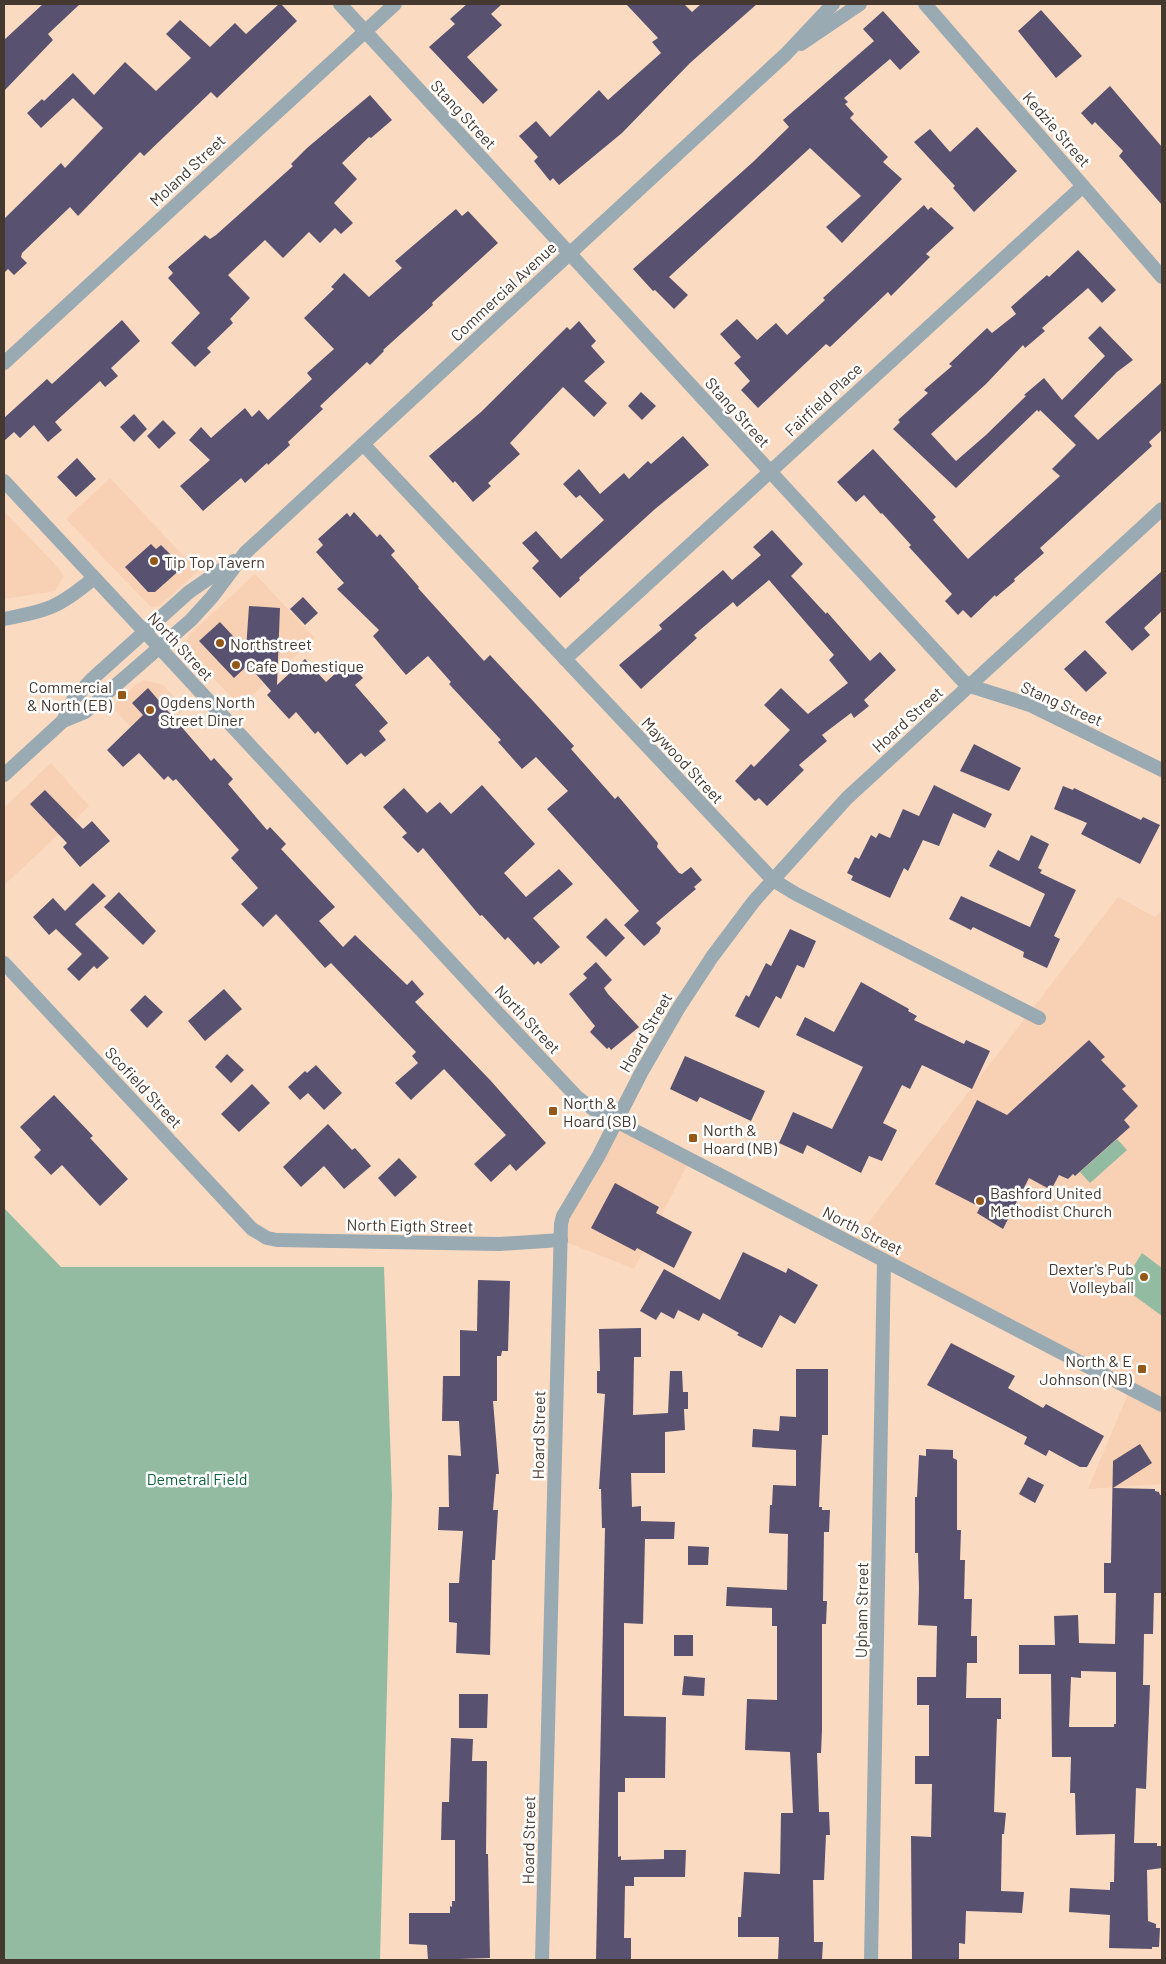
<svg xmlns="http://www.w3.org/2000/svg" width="1166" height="1964" font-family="Barlow,sans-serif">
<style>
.built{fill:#f8d0b3}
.green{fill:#92bba2}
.building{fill:#585270;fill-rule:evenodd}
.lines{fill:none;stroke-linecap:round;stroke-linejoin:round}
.minor{stroke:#99aab2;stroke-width:14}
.tertiary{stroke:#99aab2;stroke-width:14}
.poi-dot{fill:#935817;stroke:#fff;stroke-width:2}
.labels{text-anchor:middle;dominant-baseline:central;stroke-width:5;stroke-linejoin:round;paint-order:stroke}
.street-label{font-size:16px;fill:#45382e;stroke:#fff}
.poi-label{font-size:16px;fill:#45382e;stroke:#fff;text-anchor:start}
.park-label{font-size:16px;fill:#10603c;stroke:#fff}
</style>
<rect width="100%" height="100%" fill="#fbdac2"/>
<g class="built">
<polygon points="110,478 198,571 159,606 151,607 66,519"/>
<polygon points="4,511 60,570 63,577 55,591 4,599"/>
<polygon points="255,574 315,638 240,706 188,651 185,644 191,633"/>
<polygon points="144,680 163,685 186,708 147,745 112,707 135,685"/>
<polygon points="51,763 89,806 4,885 4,808"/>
<polygon points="1118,897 1155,917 1162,910 1162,1484 1088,1489 1130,1389 852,1244"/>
<polygon points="616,1122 689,1161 634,1269 561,1240 561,1224"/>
</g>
<g class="green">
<polygon points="1117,1139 1127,1150 1090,1183 1080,1172"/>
<polygon points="4,1208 61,1267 384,1267 392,1495 380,1960 4,1960"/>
<polygon points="1142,1253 1162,1268 1162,1316 1121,1286"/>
</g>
<g class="building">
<polygon points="43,4 80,4 48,34 53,40 4,91 4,40"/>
<polygon points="279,4 281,4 297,21 217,98 211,92 144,156 140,152 78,216 70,207 22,253 21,257 27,263 14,275 8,269 4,273 4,219 61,163 65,168 103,128 73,98 41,128 27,113 42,99 44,101 73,73 94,95 125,62 156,91 191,58 166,34 180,20 210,47 235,23 246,34"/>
<polygon points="467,4 502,4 491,14 502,25 467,57 498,90 483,104 429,47 455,24 450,19"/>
<polygon points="626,4 684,4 692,12 701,4 757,4 690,63 622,133 559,185 553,178 550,181 534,161 538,157 519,136 536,121 550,137 599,90 608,100 661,53 652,42 658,38"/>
<polygon points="1041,10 1082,56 1056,78 1018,31"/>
<polygon points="883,11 920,52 900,70 890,59 844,98 848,102 845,104 854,114 850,118 888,157 883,162 902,179 842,243 826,227 861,196 810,148 669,277 688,295 674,309 655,290 653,291 633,269 753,162 789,127 783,120 874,41 863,29"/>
<polygon points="1110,86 1162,147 1162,205 1119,156 1123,151 1095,122 1092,125 1081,113"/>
<polygon points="370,95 392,120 371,138 369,137 342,163 357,179 334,203 353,223 341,234 335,228 320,243 309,232 283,258 265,240 228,275 250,298 230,319 233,323 207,348 211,352 195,367 171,343 200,313 168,278 173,273 168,267 205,235 210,239 216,235 293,166 291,164 307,148"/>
<polygon points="977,127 1017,171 974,212 953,188 955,186 914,142 930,129 950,152"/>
<polygon points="924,205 928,210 931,207 954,228 926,254 930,257 891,296 888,292 830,347 826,344 758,408 741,390 750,381 734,363 741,357 720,334 737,319 757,340 776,323 787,335 825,300 823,298"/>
<polygon points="456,209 462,216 468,211 498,243 432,303 433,305 383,350 384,351 370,365 367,362 320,406 323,409 288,442 290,445 268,465 267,463 245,483 241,478 203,511 180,486 210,460 189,440 201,427 211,438 245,408 252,417 259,410 268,420 312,379 307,373 334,349 304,318 334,289 331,287 344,273 369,297 402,268 395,261"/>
<polygon points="1078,250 1116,290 1102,303 1088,288 1042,328 1045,331 1025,348 1023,345 986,384 931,434 956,461 986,435 1026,396 1024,395 1044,378 1062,400 1105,356 1088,338 1100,326 1133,360 1117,372 1074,416 1098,440 1162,382 1162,430 1149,442 1152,446 1040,548 1044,553 1014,579 1015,581 996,597 995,595 971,618 963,610 958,615 945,601 952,594 909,547 911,545 882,513 881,514 864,495 856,502 837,482 873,449 936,517 933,520 968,559 1060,476 1052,469 1076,445 1040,410 1039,412 1037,410 956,488 893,429 900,422 898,420 928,393 924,390 952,366 949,364 987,328 992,333 1016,314 1011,307 1047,275 1049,277"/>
<polygon points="122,320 140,341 111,368 118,376 105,387 100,381 55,422 62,430 48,442 34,425 20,438 14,432 4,441 4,418 47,379 52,384"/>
<polygon points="579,321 596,341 591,346 605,362 584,381 607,403 594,417 563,387 510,443 520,454 488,483 491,486 473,502 455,481 453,483 429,456 481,412 567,327 570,330"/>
<polygon points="641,392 656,406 642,420 628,406"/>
<polygon points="134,414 147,429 134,442 120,427"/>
<polygon points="163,420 176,433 159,449 147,436"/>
<polygon points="683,436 709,465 655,509 579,578 580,580 560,598 532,568 539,561 522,543 536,531 561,559 604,520 580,495 576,498 563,484 579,469 600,494 624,473 629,479 648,461 651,464"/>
<polygon points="77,458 96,479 76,497 57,477"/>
<polygon points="354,512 377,537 380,534 395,551 391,555 419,587 418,588 484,661 490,655 534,702 574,746 571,749 615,799 618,796 658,843 657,847 679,873 682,874 691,867 702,880 694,887 696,889 656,923 661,928 659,933 644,946 624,925 639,911 547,809 568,791 536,757 522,769 498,742 501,740 449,684 451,682 428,656 406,675 373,636 379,630 337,589 344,583 316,552 323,545 318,539 347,513 350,517"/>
<polygon points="772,530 803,564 791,576 826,614 827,612 870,661 880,652 896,670 864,700 869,706 854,718 851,713 822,735 827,741 799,765 804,770 767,806 759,798 755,801 735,781 751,764 754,767 790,730 764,705 781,688 808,714 848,683 829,660 834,655 769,580 737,607 733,602 694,635 697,638 641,689 619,665 662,629 659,625 723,570 732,580 761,555 753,547"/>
<polygon points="151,544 156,549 161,545 183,567 155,592 148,592 125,567"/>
<polygon points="1162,571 1162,611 1144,628 1150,635 1132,651 1105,622"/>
<polygon points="303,597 318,613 305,625 290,609"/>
<polygon points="249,606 280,608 277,685 305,659 326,682 348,662 363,678 355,685 388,723 379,731 386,740 365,757 361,753 347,765 318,731 315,734 296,712 289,719 267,695 271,691 248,665 234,678 199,641 220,622 246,650"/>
<polygon points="1085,650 1107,673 1086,692 1064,669"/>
<polygon points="148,688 211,761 214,758 233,779 228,784 267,830 270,827 286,844 281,849 335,907 319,921 343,947 355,935 407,985 412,980 424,994 415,1002 491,1081 546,1143 516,1171 510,1164 491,1182 474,1164 506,1135 444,1069 411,1100 395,1083 418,1063 412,1056 416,1052 331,963 325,968 276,914 263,927 241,904 258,888 231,858 239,850 176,779 173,781 168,776 164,780 139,753 123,767 107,750 143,715 132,703"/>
<polygon points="974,744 1021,768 1009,791 960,771"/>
<polygon points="482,785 535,844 504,873 526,897 559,869 573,884 533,918 560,947 541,964 538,961 534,965 508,937 505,940 482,915 480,916 423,848 418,853 402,837 407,833 383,807 404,788 427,813 440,802 451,814"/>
<polygon points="934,785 992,814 985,828 953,813 939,846 923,840 908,871 904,868 890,898 851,880 853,876 847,873 855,857 859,859 871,835 876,838 879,833 890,838 903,809 919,816"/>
<polygon points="1063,786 1073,790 1074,788 1141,820 1143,817 1160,825 1140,864 1081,834 1087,823 1054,809"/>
<polygon points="45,790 83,829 92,821 110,841 80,867 63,847 67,843 30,804"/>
<polygon points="1031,835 1049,844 1038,868 1042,870 1040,873 1076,890 1054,936 1060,939 1047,968 1023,957 1024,952 973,927 971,930 949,919 961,896 1030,927 1045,894 989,866 998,850 1019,861"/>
<polygon points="93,883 106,896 75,924 109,958 97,969 94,966 79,981 67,969 82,954 56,929 49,935 33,917 53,898 65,911"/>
<polygon points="119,892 156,931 143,945 104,907"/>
<polygon points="606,918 625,938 606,957 586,937"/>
<polygon points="790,929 816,941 804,968 797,965 781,999 776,996 759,1028 735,1016 746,995 749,997 766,963 771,966"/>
<polygon points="596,962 612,980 604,988 608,994 639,1027 611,1050 609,1047 607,1049 590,1032 595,1026 569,994 587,978 583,974"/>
<polygon points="861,982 909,1009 908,1011 917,1016 914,1020 964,1044 966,1040 990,1051 972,1089 922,1065 910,1089 902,1085 883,1123 897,1130 882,1161 869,1156 861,1173 807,1145 803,1154 779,1143 793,1112 832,1129 863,1067 796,1035 805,1017 834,1032"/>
<polygon points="224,989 242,1009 205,1041 188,1021"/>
<polygon points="145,995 163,1012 147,1028 130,1010"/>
<polygon points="1089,1040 1105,1057 1101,1060 1126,1086 1122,1089 1138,1106 1124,1120 1130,1127 1075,1176 1073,1174 1068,1179 1059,1175 1051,1190 1029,1178 1003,1229 977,1213 980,1207 935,1184 977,1100 1007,1115"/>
<polygon points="227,1054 244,1070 231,1083 215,1067"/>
<polygon points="685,1056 765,1091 751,1121 700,1097 697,1102 670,1089"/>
<polygon points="316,1065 342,1093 324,1110 308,1093 300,1100 288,1087 305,1071 307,1073"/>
<polygon points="252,1084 270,1103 239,1132 221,1114"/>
<polygon points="54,1095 93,1136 90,1138 128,1179 100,1206 62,1165 51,1175 34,1157 41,1150 20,1127"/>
<polygon points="328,1124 352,1150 355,1148 371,1166 344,1189 324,1166 301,1187 283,1167"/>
<polygon points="399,1158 417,1177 395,1197 378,1178"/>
<polygon points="615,1183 659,1207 656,1213 692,1232 674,1268 637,1248 635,1251 591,1228"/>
<polygon points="743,1252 786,1273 788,1268 818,1285 795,1324 780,1315 762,1348 737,1335 739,1333 703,1313 699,1321 678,1310 674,1319 661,1312 656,1320 640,1311 664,1269 720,1300"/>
<polygon points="478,1280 510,1281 508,1351 502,1351 501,1356 497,1356 497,1401 493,1401 499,1474 496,1474 493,1510 498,1510 495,1560 492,1560 492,1563 490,1655 456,1653 457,1623 449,1622 449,1583 459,1583 463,1531 438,1530 439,1507 449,1507 448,1455 461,1456 459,1421 442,1421 443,1376 460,1376 460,1330 477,1331"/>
<polygon points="641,1328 641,1357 634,1357 633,1415 668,1413 670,1371 682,1371 683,1392 688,1392 688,1409 684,1409 685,1430 665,1432 665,1473 631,1473 632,1507 641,1506 641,1521 675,1522 674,1539 645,1539 643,1624 624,1623 624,1716 666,1717 665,1778 625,1778 625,1792 618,1792 618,1857 621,1856 621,1860 664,1859 664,1850 686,1850 685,1877 634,1877 634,1886 625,1886 624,1938 631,1938 631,1960 596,1960 605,1528 602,1528 601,1489 599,1489 605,1394 597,1393 597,1371 600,1371 599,1329"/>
<polygon points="951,1343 1015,1376 1008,1388 1043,1408 1046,1404 1104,1436 1087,1467 1080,1467 1049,1450 1046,1456 1024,1444 1027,1437 927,1385"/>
<polygon points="796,1369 828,1369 828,1435 822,1435 819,1507 822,1507 822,1510 830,1510 829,1532 824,1532 823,1601 827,1601 826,1624 822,1624 822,1730 821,1753 817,1753 819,1812 829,1812 830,1835 826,1835 824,1880 813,1880 814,1942 823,1942 822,1960 778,1960 779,1937 738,1937 738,1917 741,1917 744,1872 780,1874 781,1813 793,1813 790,1752 745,1750 747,1699 777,1700 777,1626 772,1626 772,1608 726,1606 727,1587 787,1590 788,1534 769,1533 770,1505 772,1505 773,1485 796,1486 796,1450 752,1447 753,1429 779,1431 780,1416 796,1417"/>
<path d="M1140,1444l12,19 -39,25 42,1v2l4,1 1,3h2l-1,98h-7l-1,41h-9l-1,51h7l-4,104 -10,-1 -2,55h23v3h4l1,22 -15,2 1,51 8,3v4h4l-1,19h-7v2l-43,-1 1,-33 -41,-3 1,-24 40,2v-8h4l1,-48 -39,1 -1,-42h-5l1,-36h-19l-1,-83h-32v-29h36l-1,-29 24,-1 1,28 36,1 1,-51h-12v-30h7l2,-102zM1081,1671l35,1v52h-2v3h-45l2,-50 10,1z"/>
<polygon points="926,1449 953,1450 953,1458 957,1460 957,1530 961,1530 960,1560 965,1560 964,1599 972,1599 971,1636 977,1636 977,1663 967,1663 966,1698 1001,1698 1001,1719 997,1719 994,1812 1006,1813 1004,1834 1002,1834 1001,1891 1024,1892 1022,1913 966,1911 965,1944 959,1943 959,1960 912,1960 911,1836 931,1837 932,1784 915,1784 915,1756 929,1756 929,1705 917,1705 917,1677 936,1677 937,1626 918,1625 919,1588 918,1553 915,1553 915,1497 917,1497 919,1455 926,1456"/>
<polygon points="1028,1477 1044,1485 1035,1503 1019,1494"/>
<polygon points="688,1546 709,1547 708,1565 688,1565"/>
<rect x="674" y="1635" width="19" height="21"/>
<polygon points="684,1676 705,1678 704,1696 682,1695"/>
<polygon points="459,1694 488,1694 487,1728 459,1728"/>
<polygon points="451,1738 473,1739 472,1761 487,1761 486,1854 488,1854 490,1958 428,1960 427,1945 409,1944 409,1913 450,1913 450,1906 452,1907 452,1901 455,1901 455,1840 441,1840 442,1802 449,1802"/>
</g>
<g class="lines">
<g class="minor">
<polyline points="340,4 962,680 970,686 1030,705 1162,770"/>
<polyline points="925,4 1162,277"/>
<polyline points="4,363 395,4"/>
<polyline points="363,444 773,880 796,894 1039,1018"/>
<polyline points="4,481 145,632"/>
<path d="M4,619c45,-9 54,-11 90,-41"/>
<polyline points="565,659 1083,186"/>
<polyline points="4,963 252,1229 267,1238 277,1240 499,1244 561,1240"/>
<polyline points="542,1960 561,1224 563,1216 598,1157 641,1073 678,1009 712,957 754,901 847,798 1162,509"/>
<polyline points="871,1960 884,1261"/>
</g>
<g class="tertiary">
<polyline points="801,44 860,4"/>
<polyline points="145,632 496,1011 577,1097 593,1109 1162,1405"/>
<polyline points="63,721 85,712 191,620 212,597 245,553 786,54 833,4"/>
<polyline points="4,775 63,721 73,700 92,679 189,592 234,561"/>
</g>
</g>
<g class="poi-dot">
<circle cx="154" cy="561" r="5"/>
<circle cx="220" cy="643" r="5"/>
<circle cx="236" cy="665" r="5"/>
<rect x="117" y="690" width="10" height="10" rx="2.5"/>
<circle cx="150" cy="710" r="5"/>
<rect x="548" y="1106" width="10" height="10" rx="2.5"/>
<rect x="688" y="1133" width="10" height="10" rx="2.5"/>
<circle cx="980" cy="1201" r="5"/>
<circle cx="1144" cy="1277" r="5"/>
<rect x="1137" y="1364" width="10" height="10" rx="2.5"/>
</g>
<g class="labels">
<g class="street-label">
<text transform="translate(464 114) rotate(47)">Stang Street</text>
<text transform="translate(1057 129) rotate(49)">Kedzie Street</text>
<text transform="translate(187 170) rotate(-43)">Moland Street</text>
<text transform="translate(503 291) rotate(-43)">Commercial Avenue</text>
<text transform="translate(823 399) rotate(-43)">Fairfield Place</text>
<text transform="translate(738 412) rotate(48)">Stang Street</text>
<text transform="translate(181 646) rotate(47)">North Street</text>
<text transform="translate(1062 703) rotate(24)">Stang Street</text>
<text transform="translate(907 719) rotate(-42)">Hoard Street</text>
<text transform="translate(683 760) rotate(47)">Maywood Street</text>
<text transform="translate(528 1019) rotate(47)">North Street</text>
<text transform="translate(645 1032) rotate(-60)">Hoard Street</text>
<text transform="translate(144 1087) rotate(47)">Scofield Street</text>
<text transform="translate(410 1225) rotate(1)">North Eigth Street</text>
<text transform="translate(863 1230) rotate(27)">North Street</text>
<text transform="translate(538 1435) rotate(-89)">Hoard Street</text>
<text transform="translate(861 1610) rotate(-89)">Upham Street</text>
<text transform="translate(528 1840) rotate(-89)">Hoard Street</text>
</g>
<g class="poi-label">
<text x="164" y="561">Tip Top Tavern</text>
<text x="230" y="643">Northstreet</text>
<text x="246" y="665">Cafe Domestique</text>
<text x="112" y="686" text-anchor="end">Commercial<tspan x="112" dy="18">&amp; North (EB)</tspan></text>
<text x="160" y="701">Ogdens North<tspan x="160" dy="18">Street Diner</tspan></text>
<text x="563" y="1102">North &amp;<tspan x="563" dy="18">Hoard (SB)</tspan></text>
<text x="703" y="1129">North &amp;<tspan x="703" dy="18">Hoard (NB)</tspan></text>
<text x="990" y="1192">Bashford United<tspan x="990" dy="18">Methodist Church</tspan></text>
<text x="1134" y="1268" text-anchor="end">Dexter's Pub<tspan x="1134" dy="18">Volleyball</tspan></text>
<text x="1132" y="1360" text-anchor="end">North &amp; E<tspan x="1132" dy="18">Johnson (NB)</tspan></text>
</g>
<g class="park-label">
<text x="197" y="1478">Demetral Field</text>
</g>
</g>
<rect width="1166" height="1964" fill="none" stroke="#45382e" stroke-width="10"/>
</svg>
